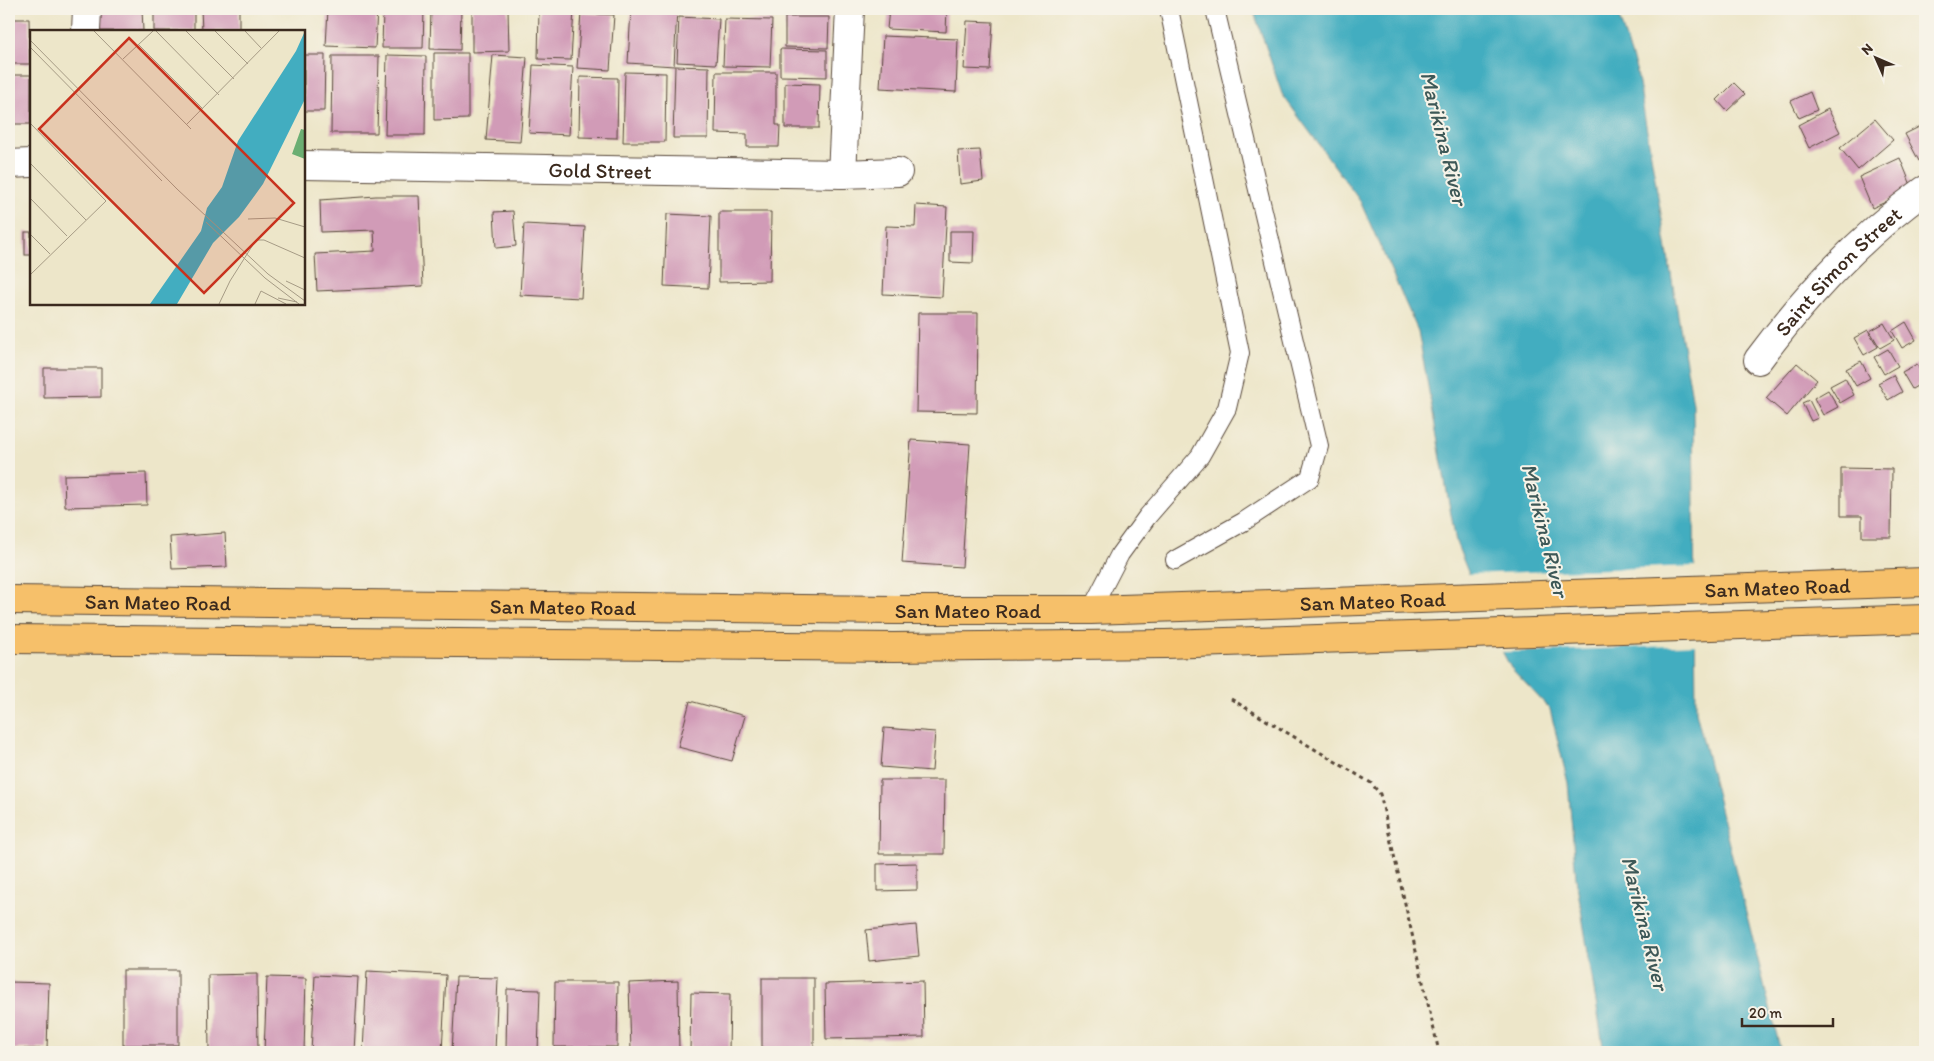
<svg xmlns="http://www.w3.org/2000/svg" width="1934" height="1061" font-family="Itim,sans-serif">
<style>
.water{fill:#42adc0;stroke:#3e6c6f}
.pier{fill:#ede6c9}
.building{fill:#d19bb7}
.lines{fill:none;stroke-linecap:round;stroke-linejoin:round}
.service-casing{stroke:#564638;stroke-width:20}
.minor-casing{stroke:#564638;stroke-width:30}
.primary-casing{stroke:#564638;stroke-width:30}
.path{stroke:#564638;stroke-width:3;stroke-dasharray:4 4;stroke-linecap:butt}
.service{stroke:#fff;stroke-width:18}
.minor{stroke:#fff;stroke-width:28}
.primary{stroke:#f6c06b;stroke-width:28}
.labels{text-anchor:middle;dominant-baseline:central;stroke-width:4;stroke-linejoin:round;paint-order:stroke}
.street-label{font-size:21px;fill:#3b2a1e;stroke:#f7f3e8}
.water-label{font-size:22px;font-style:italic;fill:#3d5857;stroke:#f7f3e8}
.inset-road{fill:none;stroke:#a69b85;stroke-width:1}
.view{fill:#c8321e;fill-opacity:0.15;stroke:#c8321e;stroke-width:2.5}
.inset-edge{fill:none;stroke:#3b2a1e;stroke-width:2.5}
</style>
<rect width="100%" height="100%" fill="#f7f3e8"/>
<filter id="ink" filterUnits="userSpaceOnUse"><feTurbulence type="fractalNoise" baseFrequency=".02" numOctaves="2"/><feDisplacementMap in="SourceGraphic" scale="10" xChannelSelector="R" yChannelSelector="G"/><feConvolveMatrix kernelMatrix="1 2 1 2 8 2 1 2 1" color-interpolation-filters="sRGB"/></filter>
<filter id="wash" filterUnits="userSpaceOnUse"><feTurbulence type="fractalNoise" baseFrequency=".0096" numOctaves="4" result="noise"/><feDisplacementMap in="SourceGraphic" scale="20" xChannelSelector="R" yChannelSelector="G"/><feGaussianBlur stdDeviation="1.12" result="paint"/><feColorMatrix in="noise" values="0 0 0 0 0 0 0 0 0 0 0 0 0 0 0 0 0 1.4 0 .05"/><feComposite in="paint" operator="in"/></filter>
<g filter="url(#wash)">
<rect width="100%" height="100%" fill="#ede6c9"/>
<polygon class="water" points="1253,9 1616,9 1637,72 1693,404 1696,712 1781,1052 1604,1052 1576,878 1568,783 1550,709 1511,668 1492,632 1456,542 1418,331 1360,201 1282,94"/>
<polygon class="pier" points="1697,566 1698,645 1549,651 1500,652 1489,633 1466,574"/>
<g id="blocks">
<g class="building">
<polygon points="92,9 142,9 143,31 93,31"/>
<rect x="154" y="9" width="40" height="22"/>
<polygon points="201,9 239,9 239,31 202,31"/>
<polygon points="328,9 377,9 375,48 326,46"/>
<polygon points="383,9 424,9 423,48 382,48"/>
<polygon points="431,9 461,9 460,50 430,49"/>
<polygon points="472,9 508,9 509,51 472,52"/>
<polygon points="539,9 574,9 571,60 538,59"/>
<polygon points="631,9 677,9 674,66 628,63"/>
<polygon points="889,9 947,9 946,32 887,29"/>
<polygon points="581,13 614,15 610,70 577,68"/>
<polygon points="679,17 719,19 716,64 677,62"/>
<polygon points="785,17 829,17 828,48 785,47"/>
<polygon points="9,19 29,19 30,64 9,64"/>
<polygon points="725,19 772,20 770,67 723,66"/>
<polygon points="967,21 993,22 990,70 964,69"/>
<polygon points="883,36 958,39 956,92 880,88"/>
<polygon points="780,49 827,50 827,77 780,76"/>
<polygon points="434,53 468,53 468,119 434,120"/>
<polygon points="304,55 325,55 324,111 304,111"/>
<polygon points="387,55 426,56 425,135 385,135"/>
<polygon points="493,55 527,57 520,142 486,140"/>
<polygon points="332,56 379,56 377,133 331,133"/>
<polygon points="533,65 573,67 569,135 529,133"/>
<polygon points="675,66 709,67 708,138 673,138"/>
<polygon points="625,72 666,73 665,142 623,142"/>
<polygon points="716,72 776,72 776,125 780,125 779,147 747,147 747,134 715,133"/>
<rect x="9" y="75" width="22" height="49"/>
<polygon points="580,77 618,78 617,138 579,137"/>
<polygon points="785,83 820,84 819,128 785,128"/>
<polygon points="1734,83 1745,94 1727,111 1717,100"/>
<polygon points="1810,92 1817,110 1799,118 1791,101"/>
<polygon points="1828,109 1840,132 1809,148 1798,125"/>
<polygon points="1875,119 1893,140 1858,170 1840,148"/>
<polygon points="1925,124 1925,158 1919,161 1905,134"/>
<polygon points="980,150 983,181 960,184 958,151"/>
<polygon points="1900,158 1913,190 1872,208 1859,177"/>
<polygon points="376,196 419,196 423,286 317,291 315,254 375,251 374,230 321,232 320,200"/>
<polygon points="916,205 947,207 942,297 883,294 886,226 915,227"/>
<polygon points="513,211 516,246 496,248 494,212"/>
<polygon points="719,212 771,212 770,281 719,282"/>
<polygon points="667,214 711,216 708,288 664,286"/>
<polygon points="524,224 585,227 581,298 520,295"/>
<polygon points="950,231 974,231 973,263 950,262"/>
<rect x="25" y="232" width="6" height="23"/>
<polygon points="918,313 978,313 977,413 916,412"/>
<polygon points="1906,322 1916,340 1902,348 1892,331"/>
<polygon points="1884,323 1894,340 1880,348 1870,331"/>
<polygon points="1868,330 1878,347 1864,355 1854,338"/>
<polygon points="1888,349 1898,366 1884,374 1874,357"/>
<polygon points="1861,361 1870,378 1856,386 1846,369"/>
<polygon points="1797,363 1817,380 1787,416 1766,398"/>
<polygon points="1917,364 1925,381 1912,389 1902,372"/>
<polygon points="44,368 101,368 101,397 44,398"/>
<polygon points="1893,375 1902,392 1888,400 1878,383"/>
<polygon points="1845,378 1854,395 1840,403 1830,386"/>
<polygon points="1828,390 1838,407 1823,415 1814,398"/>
<polygon points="1809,400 1818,418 1811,421 1802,403"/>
<polygon points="911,440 970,444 962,567 902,563"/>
<polygon points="1841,468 1892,469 1891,537 1862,537 1862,516 1841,516"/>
<polygon points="146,473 147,505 65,507 64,475"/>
<polygon points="225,533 227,567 172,569 170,537"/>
<polygon points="690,701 745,716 732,761 678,747"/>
<polygon points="884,728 935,732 932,771 881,767"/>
<polygon points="880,780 945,780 944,854 879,854"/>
<polygon points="917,863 917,890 877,891 877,864"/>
<polygon points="916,925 919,956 869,961 866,930"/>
<rect x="123" y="970" width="55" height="75"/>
<polygon points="367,971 446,975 442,1052 363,1052"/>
<polygon points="257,974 258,1052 209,1052 208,975"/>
<polygon points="315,975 358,977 354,1052 311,1052"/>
<polygon points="267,977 306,978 304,1052 264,1052"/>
<polygon points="456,977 498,978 495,1052 452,1052"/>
<rect x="762" y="978" width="52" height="74"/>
<polygon points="678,981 679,1052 631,1052 629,983"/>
<polygon points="923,981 924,1037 826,1039 825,984"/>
<polygon points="9,982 49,983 47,1049 9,1049"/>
<polygon points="555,982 618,982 617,1047 554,1047"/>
<polygon points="507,989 540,990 538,1052 506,1052"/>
<polygon points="691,993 730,994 729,1052 690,1052"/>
</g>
</g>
</g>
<g filter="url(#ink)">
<use href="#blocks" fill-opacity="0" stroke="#564638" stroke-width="1"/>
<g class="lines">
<defs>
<g id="service">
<polyline points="1175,560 1243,522 1310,478 1319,446 1215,9"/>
<polyline points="1091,610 1120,554 1147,517 1200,456 1227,408 1240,353 1169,9"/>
</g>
<g id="minor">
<polyline points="86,31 87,9"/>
<polyline points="9,164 31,163"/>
<path id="s1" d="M304,165l538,9 56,-2"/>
<polyline points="842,174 850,9"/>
<path id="s2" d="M1758,360c46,-62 104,-125 167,-170"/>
</g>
<g id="primary">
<path id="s3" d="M9,600l885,10h197l834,-28"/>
<polyline points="9,639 894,647 1165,644 1925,619"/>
</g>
</defs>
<use href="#service" class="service-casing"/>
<use href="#minor" class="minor-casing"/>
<use href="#primary" class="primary-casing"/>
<polyline class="path" points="1231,699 1371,783 1380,794 1439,1052"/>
<use href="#service" class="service"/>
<use href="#minor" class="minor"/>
<use href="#primary" class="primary"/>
</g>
</g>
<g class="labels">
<g class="street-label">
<text stroke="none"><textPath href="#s1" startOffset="296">Gold Street</textPath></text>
<text stroke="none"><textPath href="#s2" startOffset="120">Saint Simon Street</textPath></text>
<text stroke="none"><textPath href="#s3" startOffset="1769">San Mateo Road</textPath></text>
<text stroke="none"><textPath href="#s3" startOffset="149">San Mateo Road</textPath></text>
<text stroke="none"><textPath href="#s3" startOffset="1364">San Mateo Road</textPath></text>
<text stroke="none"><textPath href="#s3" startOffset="554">San Mateo Road</textPath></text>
<text stroke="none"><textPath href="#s3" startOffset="959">San Mateo Road</textPath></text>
</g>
<g class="water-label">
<text transform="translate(1444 138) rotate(76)">Marikina River</text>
<text transform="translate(1545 530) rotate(76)">Marikina River</text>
<text transform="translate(1645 923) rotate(76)">Marikina River</text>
</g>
</g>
<g transform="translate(30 30)">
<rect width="275" height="275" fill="#ede6c9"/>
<path d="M271,99l4,1v29l-13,-5z" fill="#6bae72"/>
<path d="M275,1v68l-42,85 -24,33 -26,26 -36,61h-27l51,-73 6,-23 15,-21 16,-46 58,-90z" fill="#42adc0"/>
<path class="inset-road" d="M64,1l97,98M126,1l63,64M156,1l48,48M185,1l33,33M215,1l16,17M0,10l147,149 91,85 37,27M108,14l65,65M0,17l132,134M93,29l30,-28M0,93l76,78 -76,74M156,95l93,-94M0,133l56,57M0,168l37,38M218,189l27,-1 30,9M176,192l59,56 34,26M0,204l20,20M256,251l19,9M248,268l19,4M189,274l11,-23 26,-41h8l41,18M225,274l6,-13 25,13"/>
<path class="view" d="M99,8l165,165 -90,90 -165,-164z"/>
<rect width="275" height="275" class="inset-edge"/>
</g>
<rect width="1934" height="1061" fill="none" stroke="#f7f3e8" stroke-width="30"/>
<g transform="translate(1876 58) rotate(315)" stroke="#f7f3e8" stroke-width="4" paint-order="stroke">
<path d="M0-4L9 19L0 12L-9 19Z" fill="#3b2a1e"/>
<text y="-8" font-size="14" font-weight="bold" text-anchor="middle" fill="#3b2a1e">N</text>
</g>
<path d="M1742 1018v8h91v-8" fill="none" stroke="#3b2a1e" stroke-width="2.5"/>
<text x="1749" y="1018" font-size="15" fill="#3b2a1e" stroke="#f7f3e8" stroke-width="4" paint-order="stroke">20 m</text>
</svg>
